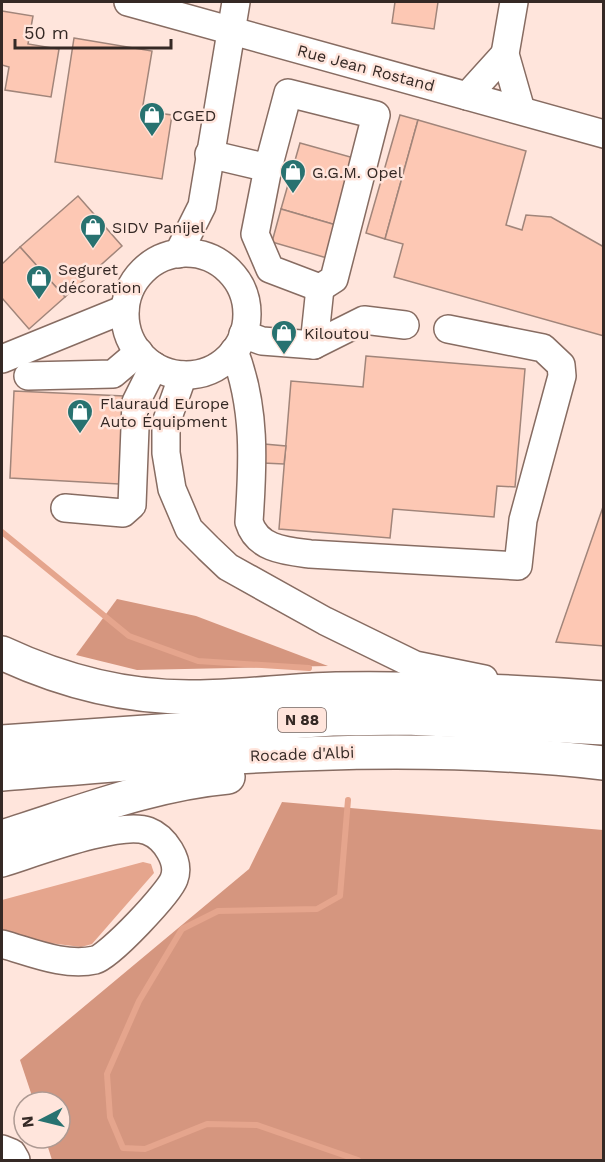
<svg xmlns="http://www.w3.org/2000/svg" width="605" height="1162" font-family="'Work Sans',sans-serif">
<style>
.forest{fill:#d5967f}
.water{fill:#e5a58d}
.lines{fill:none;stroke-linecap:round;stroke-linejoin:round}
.stream{stroke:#e5a58d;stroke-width:6}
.building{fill:#fdc8b4;stroke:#a1857a;stroke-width:1.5}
.minor-casing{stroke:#876c62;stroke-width:30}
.highway-casing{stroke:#876c62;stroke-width:36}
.minor{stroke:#fff;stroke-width:27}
.highway{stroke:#fff;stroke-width:33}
.labels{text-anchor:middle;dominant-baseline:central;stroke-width:5;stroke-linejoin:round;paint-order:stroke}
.shield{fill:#ffe5dc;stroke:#72615c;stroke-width:1.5}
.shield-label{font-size:15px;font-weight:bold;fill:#352925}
.street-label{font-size:16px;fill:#352925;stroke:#ffe5dc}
.poi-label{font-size:16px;fill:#352925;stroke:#ffe5dc;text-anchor:start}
</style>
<rect width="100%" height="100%" fill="#ffe5dc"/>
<g class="forest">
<polygon points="117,599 196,616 328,666 137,670 76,655"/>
<polygon points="282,802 603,830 603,1160 52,1160 45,1138 60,1138 60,1102 34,1102 20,1060 249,869"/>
</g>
<polygon class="water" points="143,862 151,864 154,873 92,944 81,947 2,937 2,900"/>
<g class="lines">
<g class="stream">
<polyline points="2,532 129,636 198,661 309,668"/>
<polyline points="348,800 340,896 317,909 218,911 182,929 139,1001 107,1074 110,1117 123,1148 145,1149 207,1124 257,1125 358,1160"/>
</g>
</g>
<g class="building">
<polygon points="395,2 438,2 434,29 392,23"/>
<polygon points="2,11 33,16 28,44 59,49 51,97 5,90 9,67 2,65"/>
<polygon points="74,38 152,51 142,111 172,115 162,179 55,162"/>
<polygon points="400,115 418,120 385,239 366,233"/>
<polygon points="418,120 526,151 506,225 522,230 526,215 551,217 604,247 604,336 394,277 403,244 385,239"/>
<polygon points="300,143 354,158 336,225 281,209"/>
<polygon points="78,196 122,246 65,297 20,247"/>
<polygon points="281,209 336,225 327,258 272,242"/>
<polygon points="20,247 65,297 29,329 2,298 2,264"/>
<polygon points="366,356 525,369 515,487 497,486 494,517 393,509 390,538 279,529 291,381 363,387"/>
<polygon points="14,391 124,396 119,484 10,478"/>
<polygon points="264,444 286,446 284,464 263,463"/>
<polygon points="604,504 604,646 556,642"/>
</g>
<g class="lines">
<defs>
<g id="minor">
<polyline points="128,2 604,134"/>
<polyline points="514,2 505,54 521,110"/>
<polyline points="467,96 505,54"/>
<polyline points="209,154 268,168 288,93 376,115 334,279 320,288 270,269 255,234 268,168"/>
<circle cx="186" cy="314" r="61"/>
<polyline points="178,254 202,206 236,2"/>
<polyline points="243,334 262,341 314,345 364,320 405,325"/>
<polyline points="314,345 320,288"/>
<path d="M234,351c22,56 19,112 15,171 8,27 37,29 61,32l208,12 5,-46 39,-144 -1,-11 -18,-17 -95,-19"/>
<polyline points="2,359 125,309"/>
<polyline points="183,375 166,423 166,453 172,489 189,529 208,548 228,567 325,621 415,665 484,679"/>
<polyline points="28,376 113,374 139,352"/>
<polyline points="65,508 123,513 132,505 136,402 154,366"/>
<path d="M2,863c30,-9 118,-43 146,-32 16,6 33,30 26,48 -5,14 -64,77 -79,81 -30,7 -64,-8 -93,-16"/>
<polyline points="2,1149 12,1153 16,1160"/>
</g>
<g id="highway">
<path d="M2,653c60,28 126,45 193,44 47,0 94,-7 141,-8 89,-1 178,2 268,9"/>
<polyline points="2,742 332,719 407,718 604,728"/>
<path d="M2,774c200,-16 401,-34 602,-11"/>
<path d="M2,837c74,-23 148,-53 226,-60"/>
</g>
</defs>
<use href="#minor" class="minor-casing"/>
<use href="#highway" class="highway-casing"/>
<use href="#minor" class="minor"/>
<use href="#highway" class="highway"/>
</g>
<defs>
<symbol id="shop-pin" viewBox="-11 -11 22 30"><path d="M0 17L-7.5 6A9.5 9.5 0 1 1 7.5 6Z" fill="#287270" stroke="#ffe5dc"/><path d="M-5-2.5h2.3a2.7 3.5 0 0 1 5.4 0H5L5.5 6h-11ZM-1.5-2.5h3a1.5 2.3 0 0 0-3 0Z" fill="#fff"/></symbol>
</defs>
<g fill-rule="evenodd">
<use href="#shop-pin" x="137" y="100" width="30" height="40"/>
<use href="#shop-pin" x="278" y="157" width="30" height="40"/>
<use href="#shop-pin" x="78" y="212" width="30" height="40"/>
<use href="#shop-pin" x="24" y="263" width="30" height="40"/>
<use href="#shop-pin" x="269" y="318" width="30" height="40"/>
<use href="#shop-pin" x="65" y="397" width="30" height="40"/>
</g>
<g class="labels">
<rect class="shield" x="278" y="708" width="48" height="24" rx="4.5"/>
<g class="shield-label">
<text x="302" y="720">N 88</text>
</g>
<g class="street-label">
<text transform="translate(366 68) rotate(15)">Rue Jean Rostand</text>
<text transform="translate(302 754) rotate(-2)">Rocade d'Albi</text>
</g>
<g class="poi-label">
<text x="172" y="115">CGED</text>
<text x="312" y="172">G.G.M. Opel</text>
<text x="112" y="227">SIDV Panijel</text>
<text x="58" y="269">Seguret<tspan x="58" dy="18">décoration</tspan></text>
<text x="304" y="333">Kiloutou</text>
<text x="100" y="403">Flauraud Europe<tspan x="100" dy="18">Auto Équipment</tspan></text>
</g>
</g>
<rect width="605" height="1162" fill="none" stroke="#352925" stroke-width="6"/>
<g transform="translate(42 1120) rotate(263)"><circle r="28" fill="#ffe5dc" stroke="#ae9a93" stroke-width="1.5"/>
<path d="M0-4.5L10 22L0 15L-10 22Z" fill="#287270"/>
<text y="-9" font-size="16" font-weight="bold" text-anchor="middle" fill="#352925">N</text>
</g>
<path d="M15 39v9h156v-9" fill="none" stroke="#352925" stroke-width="3"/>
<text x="24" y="39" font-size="18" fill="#352925" stroke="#ffe5dc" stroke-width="4.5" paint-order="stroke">50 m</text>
</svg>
